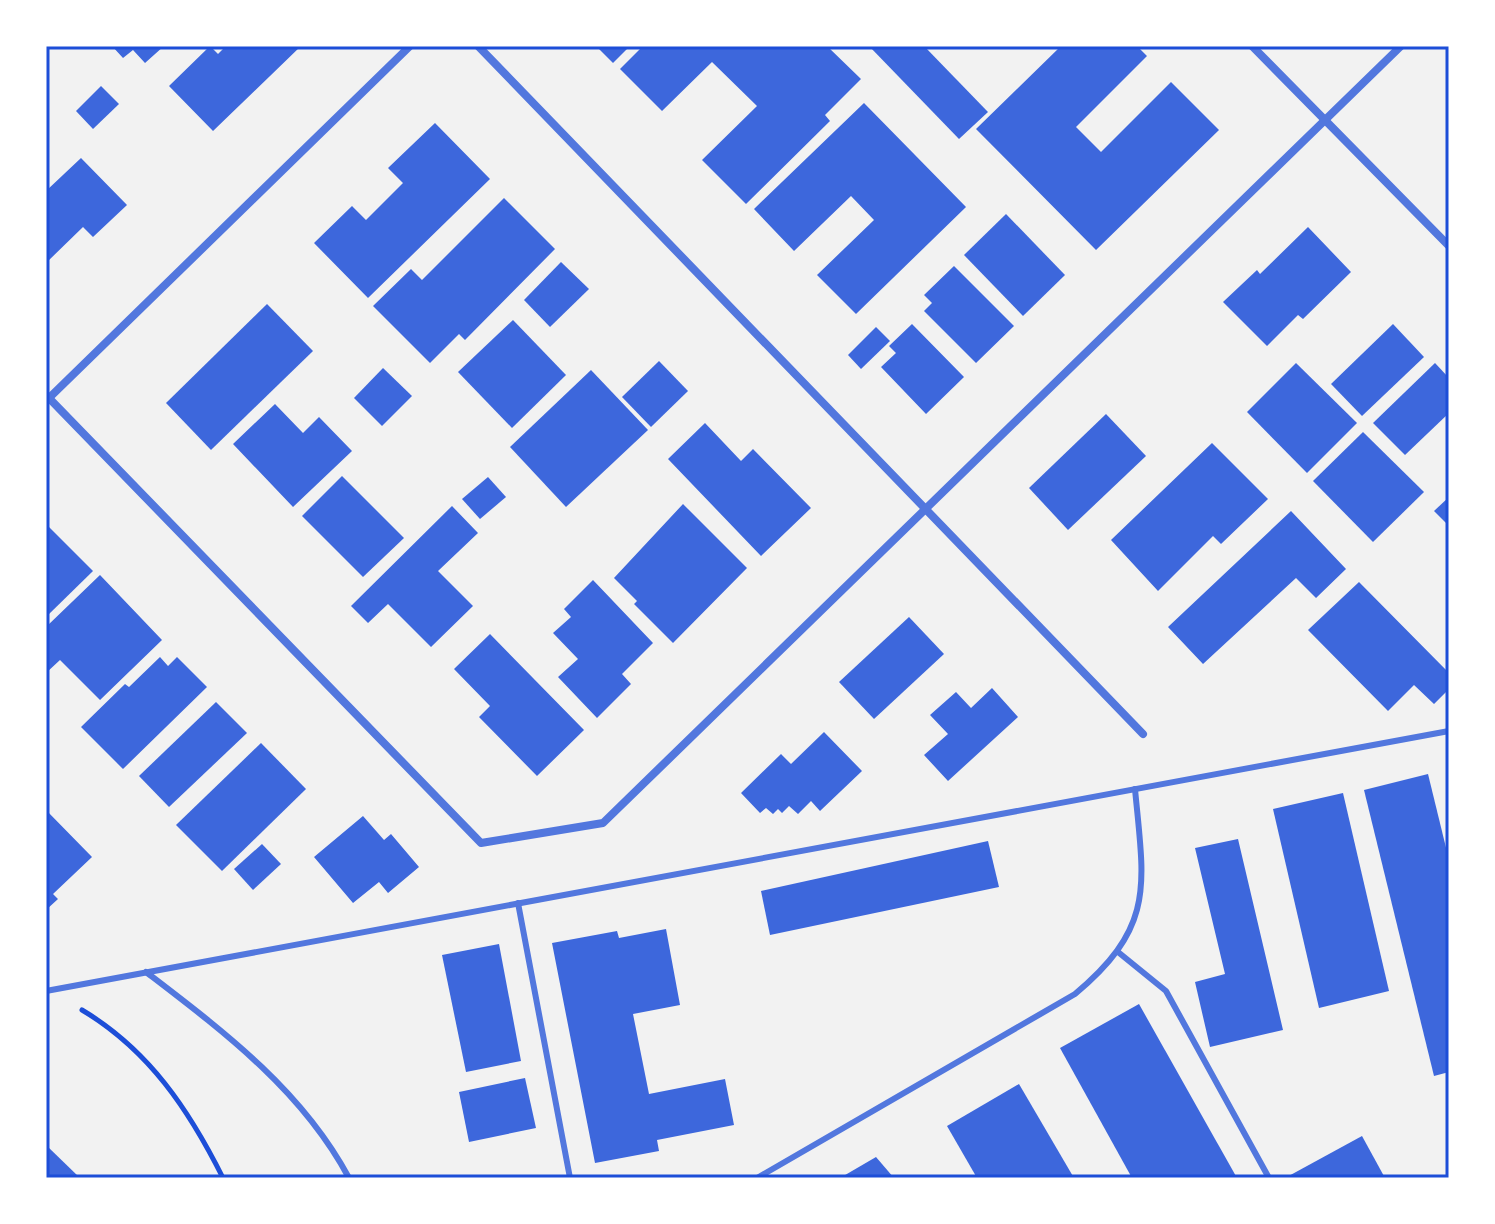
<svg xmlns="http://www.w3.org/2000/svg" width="1495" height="1224" font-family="'Fira Sans',sans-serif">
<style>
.building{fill:#3d67dc}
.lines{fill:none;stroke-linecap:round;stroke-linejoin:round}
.path{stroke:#1d4ed8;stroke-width:5}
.service{stroke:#5277de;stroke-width:6}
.minor{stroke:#5277de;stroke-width:8}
.neatline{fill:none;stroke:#1d4ed8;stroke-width:3}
</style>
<rect width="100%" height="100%" fill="#f2f2f2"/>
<g class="building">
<polygon points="112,46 164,46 145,63 133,50 123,58"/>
<polygon points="210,46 218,54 226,46 301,46 213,131 169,86"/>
<polygon points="596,46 630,46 613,63"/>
<polygon points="643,46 827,46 861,79 825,115 830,121 746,204 702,160 757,106 712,62 662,111 620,69"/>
<polygon points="869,46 924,46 988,112 959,139"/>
<polygon points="1061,46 1137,46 1147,56 1076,127 1101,152 1171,82 1219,130 1096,250 976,129"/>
<polygon points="101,86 119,104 93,129 76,111"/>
<polygon points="864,103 966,207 856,314 817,275 874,220 851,196 794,251 754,209"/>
<polygon points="435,123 490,179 368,298 314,243 352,206 366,220 403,183 388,168"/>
<polygon points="81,158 127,205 93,237 83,227 46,263 46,191"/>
<polygon points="504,198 555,249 465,340 459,334 430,363 373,306 411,269 422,280"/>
<polygon points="1006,214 1065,275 1023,316 964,255"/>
<polygon points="1308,227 1351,272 1303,319 1298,315 1267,346 1223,302 1257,270 1260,274"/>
<polygon points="561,262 589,289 550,327 524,300"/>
<polygon points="954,266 1014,326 976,363 924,311 932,303 924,295"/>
<polygon points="267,304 313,351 211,450 166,403"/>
<polygon points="513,320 566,375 512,428 458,372"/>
<polygon points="912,324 964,377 926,414 881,367 896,353 889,346"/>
<polygon points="1393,324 1424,357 1362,416 1331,384"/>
<polygon points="876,327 890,341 861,369 848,355"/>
<polygon points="659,361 688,391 651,427 622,397"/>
<polygon points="1296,363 1357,423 1307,473 1247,412"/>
<polygon points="1435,363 1449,378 1449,413 1405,455 1373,423"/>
<polygon points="383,368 412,396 382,426 354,398"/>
<polygon points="591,370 648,430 566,507 510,447"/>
<polygon points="275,404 303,433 319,417 352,451 293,507 233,444"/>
<polygon points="1106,414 1146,456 1068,530 1029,488"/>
<polygon points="705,423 741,461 753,449 811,508 761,556 668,459"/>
<polygon points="1363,432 1424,492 1373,542 1313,481"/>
<polygon points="1212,443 1268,499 1221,544 1213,536 1158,591 1111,540"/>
<polygon points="342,476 404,538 363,577 302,516"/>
<polygon points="488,477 506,497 480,519 462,499"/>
<polygon points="1449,497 1449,526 1434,511"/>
<polygon points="683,504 747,568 673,643 634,604 637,601 614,578"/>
<polygon points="452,506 478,533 438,571 473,606 431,647 388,604 368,623 351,606"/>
<polygon points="1291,511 1346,569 1316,598 1296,578 1203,664 1168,627"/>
<polygon points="46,524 93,571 46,617"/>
<polygon points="100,575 162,640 100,700 60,660 46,673 46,627"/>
<polygon points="593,580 653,643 622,674 631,684 597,718 558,677 578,659 553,633 571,617 564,609"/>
<polygon points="1359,582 1449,673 1449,689 1434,704 1414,685 1388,711 1308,630"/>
<polygon points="909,617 944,654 874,719 839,682"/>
<polygon points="490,634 584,730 537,776 479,717 490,706 454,669"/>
<polygon points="160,657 168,666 177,657 207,687 123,769 81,727 125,684 129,687"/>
<polygon points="992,688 1018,717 948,781 924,755 948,734 930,715 956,692 971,708"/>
<polygon points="216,702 247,733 169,807 139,776"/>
<polygon points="824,732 862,771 820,811 811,801 798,814 789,806 782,813 778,809 773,814 766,808 760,813 741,793 781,754 791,764"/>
<polygon points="261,743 306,789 222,871 176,825"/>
<polygon points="1428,774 1449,860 1449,1072 1434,1076 1364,790"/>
<polygon points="1343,793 1389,991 1319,1008 1273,809"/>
<polygon points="46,810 92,857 53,894 58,899 46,910"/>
<polygon points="363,816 384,840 391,834 419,867 388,893 379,882 353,903 314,857"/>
<polygon points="1238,839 1283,1030 1210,1047 1195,982 1225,974 1195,848"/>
<polygon points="988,841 999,887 770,935 761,891"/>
<polygon points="262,844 281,864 253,890 234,869"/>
<polygon points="666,929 680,1005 633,1014 649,1094 725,1079 734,1125 657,1140 659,1151 595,1163 552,943 617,931 619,938"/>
<polygon points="499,944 521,1061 466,1072 442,955"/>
<polygon points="1139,1004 1237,1178 1132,1178 1060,1048"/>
<polygon points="525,1078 536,1128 469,1142 459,1092"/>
<polygon points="1019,1084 1074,1178 977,1178 947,1126"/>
<polygon points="1362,1136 1385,1178 1285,1178"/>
<polygon points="46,1145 80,1178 46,1178"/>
<polygon points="876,1157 894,1178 840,1178"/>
</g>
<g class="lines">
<path class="path" d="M82,1010c67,40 107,100 141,168"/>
<g class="service">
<polyline points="518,903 570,1178"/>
<polyline points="1118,952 1166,991 1269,1178"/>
<path d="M146,972c77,59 156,118 203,206"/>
<polyline points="46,991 1449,731"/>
<path d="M757,1178l318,-184c81,-68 69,-109 60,-205"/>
</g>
<g class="minor">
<polyline points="478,46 1143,734"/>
<polyline points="1252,46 1449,246"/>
<polyline points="46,395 481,843 603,823 1401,46"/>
<polyline points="47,400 410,46"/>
</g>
</g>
<rect width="1495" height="1224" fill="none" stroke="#ffffff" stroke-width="96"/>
<rect x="48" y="48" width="1399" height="1128" class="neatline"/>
</svg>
